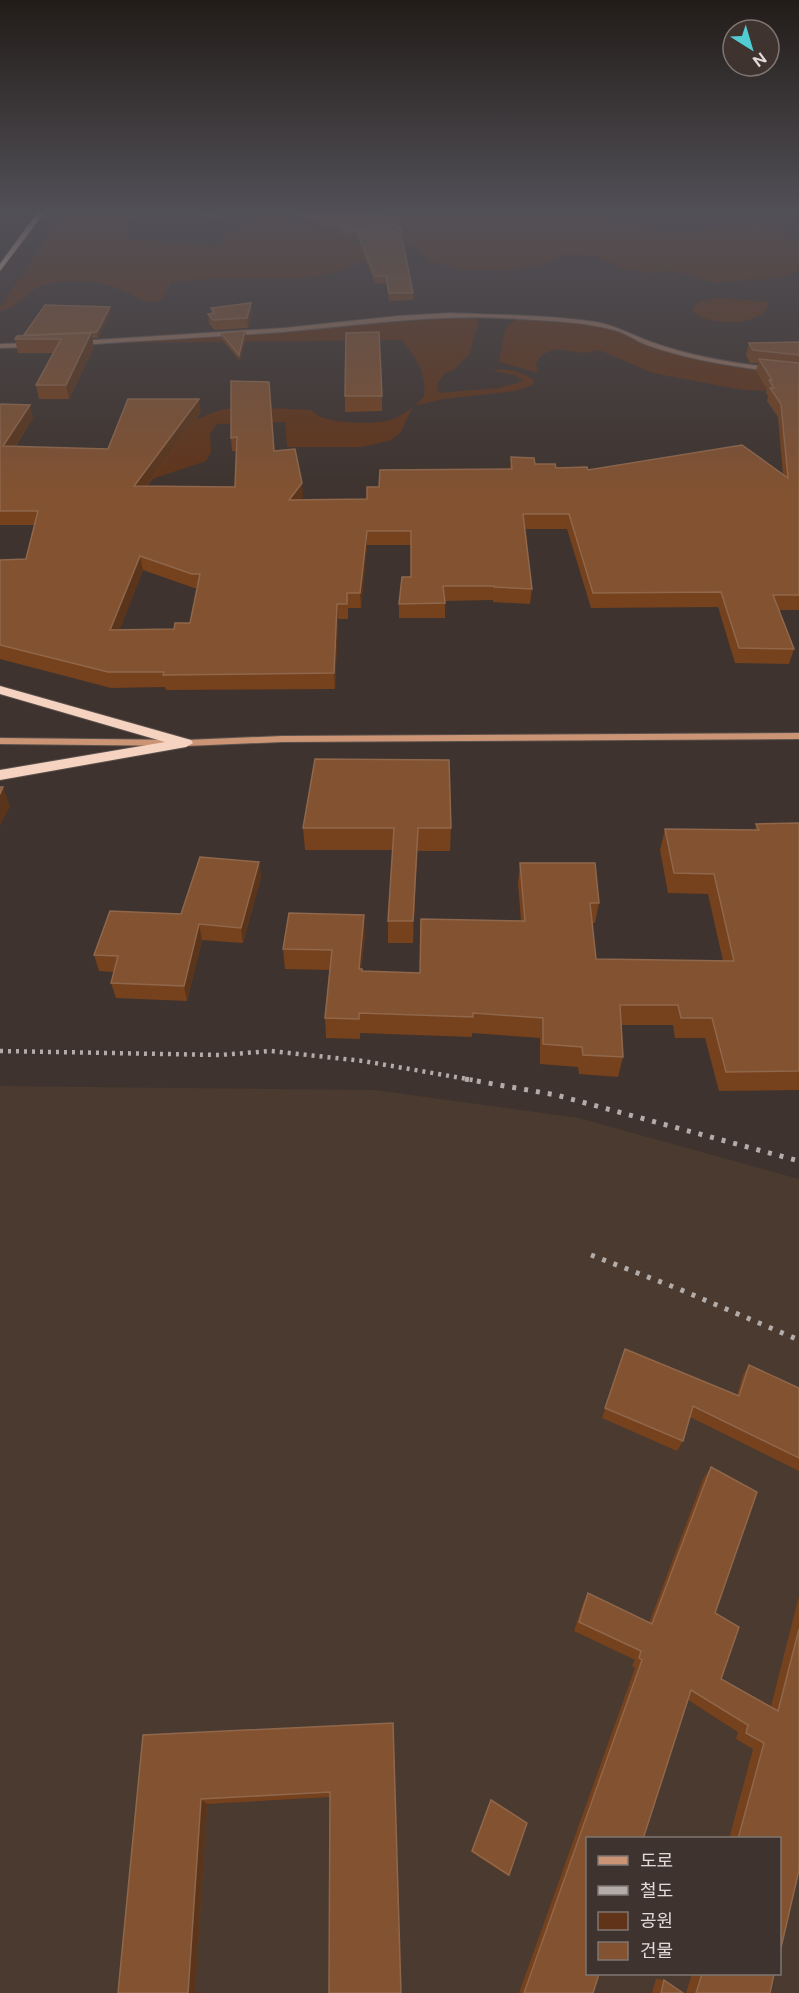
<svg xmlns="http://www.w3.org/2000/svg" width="799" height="1993" font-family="Figtree,'Noto Sans KR',sans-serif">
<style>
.built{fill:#4a3a30;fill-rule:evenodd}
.green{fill:#613419}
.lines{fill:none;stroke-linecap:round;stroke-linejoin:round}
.street-casing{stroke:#5b514c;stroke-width:2}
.secondary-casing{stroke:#5b514c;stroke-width:2}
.highway-casing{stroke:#5b514c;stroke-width:2}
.street{fill:#96735f;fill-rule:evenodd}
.secondary{fill:#cb9475;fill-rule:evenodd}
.highway{fill:#f6d3c0;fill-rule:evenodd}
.rail-far1{stroke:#b4aca9;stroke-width:4.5;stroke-dasharray:3 5;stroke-linecap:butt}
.rail{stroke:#b4aca9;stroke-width:5;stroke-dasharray:4 8;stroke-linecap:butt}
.wall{fill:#76411d;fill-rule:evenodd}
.shaded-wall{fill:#5b351b}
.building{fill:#825231;stroke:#90674b;stroke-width:1.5;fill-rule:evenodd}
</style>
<rect width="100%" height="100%" fill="#3e332e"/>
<path class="built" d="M0,1086l375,4 204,28 220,61v814h-799zM588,1838h192v136h-192z"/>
<g class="green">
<path d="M65,213h74l-14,26 92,7c9,-9 21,-25 35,-25l3,-8h31l74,32 7,13c-36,25 -89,20 -131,20 -21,0 -44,2 -65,4l-10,18 -10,3c-12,-3 -22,-11 -34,-15 -22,-8 -56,-10 -78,-1 -14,6 -23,23 -39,24v-5z"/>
<polygon points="339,213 595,213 629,220 629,213 645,213 644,225 646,227 681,232 761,224 780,229 799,245 799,271 775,278 714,283 670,270 653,273 626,270 596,256 572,255 564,255 545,264 519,269 463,270 432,262 403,241 411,239 402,234"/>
<path d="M717,298l48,3 4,5c-3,3 -6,9 -10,10 -16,9 -57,9 -68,-7l10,-8z"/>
<path d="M456,317l21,1 1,6 -9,31 -16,15 -8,3 -8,11 2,9 60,-5 24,-7 -8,-6 -23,-4c14,-4 30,1 42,9l-1,5 -18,6 -72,8 -30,7 -12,26 -10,8 -29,7h-75l-2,-25 -68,2 -7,10 1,18 -5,9 -57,19 42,-60c12,-1 22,-10 35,-11 28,-3 58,0 86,1 8,15 66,15 81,9 11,-4 22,-14 31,-22 3,-25 -8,-38 -22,-57l-282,3z"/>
<polygon points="517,318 553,320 612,329 648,344 724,364 764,371 799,392 743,390 653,373 599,350 583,353 557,349 547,352 539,358 536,364 538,373 499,362 505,329"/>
</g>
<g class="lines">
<defs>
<g id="street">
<path d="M450,313c48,2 98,2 146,9 21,4 36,13 55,20 47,17 99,24 148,28v4c-50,-5 -104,-12 -152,-29 -11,-4 -21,-12 -33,-15 -30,-8 -63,-9 -95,-11 -79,-6 -156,6 -236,13 -68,5 -136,8 -204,13l-3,-2 3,-2 205,-13 114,-12z"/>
<polygon points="0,344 32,343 35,345 32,347 0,348"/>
</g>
<polygon id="secondary" points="799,733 799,739 282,742 186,746 0,744 0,738 186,740 282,736"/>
<g id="highway">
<polygon points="37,213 44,213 0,271 0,264"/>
<polygon points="0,686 191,740 193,743 186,747 0,780 0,770 165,742 0,694"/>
</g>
</defs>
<use href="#street" class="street-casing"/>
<use href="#secondary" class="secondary-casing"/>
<use href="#highway" class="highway-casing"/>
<use href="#street" class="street"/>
<use href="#secondary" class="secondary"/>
<use href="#highway" class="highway"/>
<polyline class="rail-far1" points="0,1051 219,1055 271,1051 363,1061 473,1080"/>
<g class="rail">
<polyline points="465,1079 556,1095 799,1161"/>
<polyline points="591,1255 679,1289 799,1340"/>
</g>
</g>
<g class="wall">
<polygon points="170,213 229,213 221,218"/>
<polygon points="289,213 373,213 396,222 396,226 413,293 413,300 389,301 386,283 375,284 357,238 352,239 339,234 339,230 328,229"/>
<polygon points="251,303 252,313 248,328 215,330 209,324 208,314 211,313 211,308"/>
<polygon points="110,307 111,312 98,338 92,338 94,347 69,399 39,399 36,385 53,353 18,353 15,339"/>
<polygon points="245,331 246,337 240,361 221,338 221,333"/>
<path d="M799,342v268h-20l15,39 -5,15 -54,-1 -17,-56 -127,1 -24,-79h-43l8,60 -2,15 -37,-2v-2l-48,1v17h-46v-14l12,-27v-32h-44l-6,63h-13v11h-10l-3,70 -169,1 -1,-3 -54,1 -111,-29v-99l26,-1 9,-34h-35v-119l33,12 -18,29 93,2 93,-37 -54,74 88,1 1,-36h-4l-1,-13v-57l72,116 -2,3 66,-1 12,-12 131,-18 1,-12 24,7 21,4 32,2 195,4 -5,-57 -11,-16 1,-5 -2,-3 1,-4 -11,-18 2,-8h-8l-4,-8 3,-12zM143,570l51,18h3l-7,35 -16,6 -55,1z"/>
<polygon points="345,396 382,396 382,411 345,412"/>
<polygon points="799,823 799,1090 719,1091 705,1038 675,1038 673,1025 621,1025 623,1057 618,1077 579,1074 578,1067 540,1064 540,1038 472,1033 472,1037 360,1033 360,1039 326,1038 325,1018 330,970 285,969 283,949 365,935 361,969 362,971 420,973 521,921 518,883 520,863 599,903 595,923 592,923 596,959 723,961 708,894 668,893 660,850 665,829 755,830 756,824"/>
<polygon points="303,828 451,828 450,851 417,851 413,943 388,943 388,921 393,850 305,850"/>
<polygon points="259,862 261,877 243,943 202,940 187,1001 116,998 111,983 114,972 99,971 94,955 181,914"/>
<polygon points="621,1359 737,1395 743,1375 749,1365 799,1388 799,1471 690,1417 683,1441 677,1451 602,1418"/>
<polygon points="711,1467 715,1613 721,1679 771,1706 799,1596 799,1870 780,1839 729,1839 753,1749 736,1739 738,1732 688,1700 593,1993 519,1993 635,1668 632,1666 635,1660 574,1631 583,1603 588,1593 649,1623 703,1479"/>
<polygon points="393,1723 330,1797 207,1804 195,1993 118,1993 143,1735"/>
<polygon points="490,1801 509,1875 508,1876 471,1852"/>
<polygon points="692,1974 774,1974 770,1993 686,1993"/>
<polygon points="656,1979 664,1980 683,1993 652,1993"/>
</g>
<g class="shaded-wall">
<polygon points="220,213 229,213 221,218"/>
<polygon points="378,227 357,233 357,238 352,239 352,232"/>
<polygon points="251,303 252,313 248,328 247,318"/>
<polygon points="110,307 111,312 98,338 97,332"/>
<polygon points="245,331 246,337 240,361 239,355"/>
<polygon points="91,333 94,347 69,399 66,385"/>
<polygon points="199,399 201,412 136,500 134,486"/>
<polygon points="30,405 33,418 6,460 3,446"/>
<polygon points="302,483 303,497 291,514 289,500"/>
<polygon points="367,531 367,545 361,608 360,593"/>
<polygon points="140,556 143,570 114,645 110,630"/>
<polygon points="337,604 338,619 335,689 334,673"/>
<polygon points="3,787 10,806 0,826 0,794"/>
<polygon points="418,828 413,943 413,921"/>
<polygon points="259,862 261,877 243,943 241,928"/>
<polygon points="364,915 365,935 359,989 359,969"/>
<polygon points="199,924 202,940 187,1001 184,986"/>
<polygon points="201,1799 207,1804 195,1993 188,1993"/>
</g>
<g class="building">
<polygon points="305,213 373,213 396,222 392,225 400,227 413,293 389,293 386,276 375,276 357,233 378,227 352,232 339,227 339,223 328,222"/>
<polygon points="251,303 247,318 213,320 208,314 215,313 211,308"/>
<polygon points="45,305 110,307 97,332 24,335"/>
<polygon points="245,331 239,355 221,333"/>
<polygon points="379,332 382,396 345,396 346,333"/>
<polygon points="91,333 66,385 36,385 61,339 15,339 17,336"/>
<polygon points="799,342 799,355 753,350 749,343"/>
<path d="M759,359l40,4v232h-26l21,54 -55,-1 -18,-56 -128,1 -24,-79h-46l9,75 -38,-2v-1h-51l2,17 -46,1 3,-27h9v-46h-44l-7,62h-13v11h-10l-3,69 -171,2 1,-3h-56l-108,-27v-85l26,-1 12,-48h-38v-105l1,-2 29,1 -27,41 105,3 20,-50h71l-65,87 101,1 2,-50 -6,1v-57l38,1 5,69 21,-2 7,34 -13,17 78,-1v-12h12l1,-17 132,-1 -1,-12 23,1 1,6h20l1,4 31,-1 1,3 154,-25 46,33 -7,-74 -11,-16h4l-5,-8h3zM140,556l52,18h8l-10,49h-15l-1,6 -64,1z"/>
<polygon points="315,759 449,760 451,828 418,828 413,921 388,921 394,828 303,828"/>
<polygon points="0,787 3,787 0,794"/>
<polygon points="799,823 799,1071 726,1072 712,1018 681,1018 678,1005 620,1005 623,1057 583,1055 582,1047 543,1044 543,1018 473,1013 473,1017 359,1013 359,1019 325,1018 332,950 283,949 289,913 364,915 359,969 362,969 362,971 420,973 421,919 525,921 520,863 595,863 599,903 590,903 596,959 734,961 714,874 674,873 665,829 759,830 756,824"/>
<polygon points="200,857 259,862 241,928 199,924 184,986 111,983 118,956 94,955 110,911 181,914"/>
<polygon points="625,1349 739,1396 749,1365 799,1388 799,1458 693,1406 683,1441 605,1408"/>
<polygon points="711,1467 757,1492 715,1613 739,1627 721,1679 778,1711 799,1629 799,1870 780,1952 780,1839 738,1839 764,1743 746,1733 748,1725 691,1690 643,1839 588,1839 588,1974 599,1974 593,1993 524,1993 642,1660 639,1658 641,1651 579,1622 588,1593 652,1624"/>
<polygon points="393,1723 401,1993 329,1993 330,1792 201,1799 188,1993 118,1993 143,1735"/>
<polygon points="491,1800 527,1823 509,1875 472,1851"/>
<polygon points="702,1974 774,1974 770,1993 696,1993"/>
<polygon points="664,1980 683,1993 661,1993"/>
</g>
<linearGradient id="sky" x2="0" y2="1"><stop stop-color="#221c19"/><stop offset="0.43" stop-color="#525057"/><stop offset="1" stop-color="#525057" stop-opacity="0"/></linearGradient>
<rect width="799" height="492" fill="url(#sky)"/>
<rect x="586" y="1837" width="195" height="138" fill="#3e332e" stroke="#7f7672" stroke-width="1.5"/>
<rect x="598" y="1856" width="30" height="9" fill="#cb9475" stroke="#7f7672" stroke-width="1.5"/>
<text x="640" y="1867" font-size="18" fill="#e1dad7">도로</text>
<rect x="598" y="1886" width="30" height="9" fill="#b4aca9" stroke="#7f7672" stroke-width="1.5"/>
<text x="640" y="1897" font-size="18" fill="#e1dad7">철도</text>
<rect x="598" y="1912" width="30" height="18" fill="#613419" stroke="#7f7672" stroke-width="1.5"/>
<text x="640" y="1927" font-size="18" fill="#e1dad7">공원</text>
<rect x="598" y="1942" width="30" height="18" fill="#825231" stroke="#7f7672" stroke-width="1.5"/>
<text x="640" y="1957" font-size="18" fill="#e1dad7">건물</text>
<g transform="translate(751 48) rotate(143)"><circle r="28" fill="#3e332e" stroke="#7f7672" stroke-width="1.5"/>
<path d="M0-4.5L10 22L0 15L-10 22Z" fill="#51ccd3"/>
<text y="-9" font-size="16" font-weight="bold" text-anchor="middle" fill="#e1dad7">N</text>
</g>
</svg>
